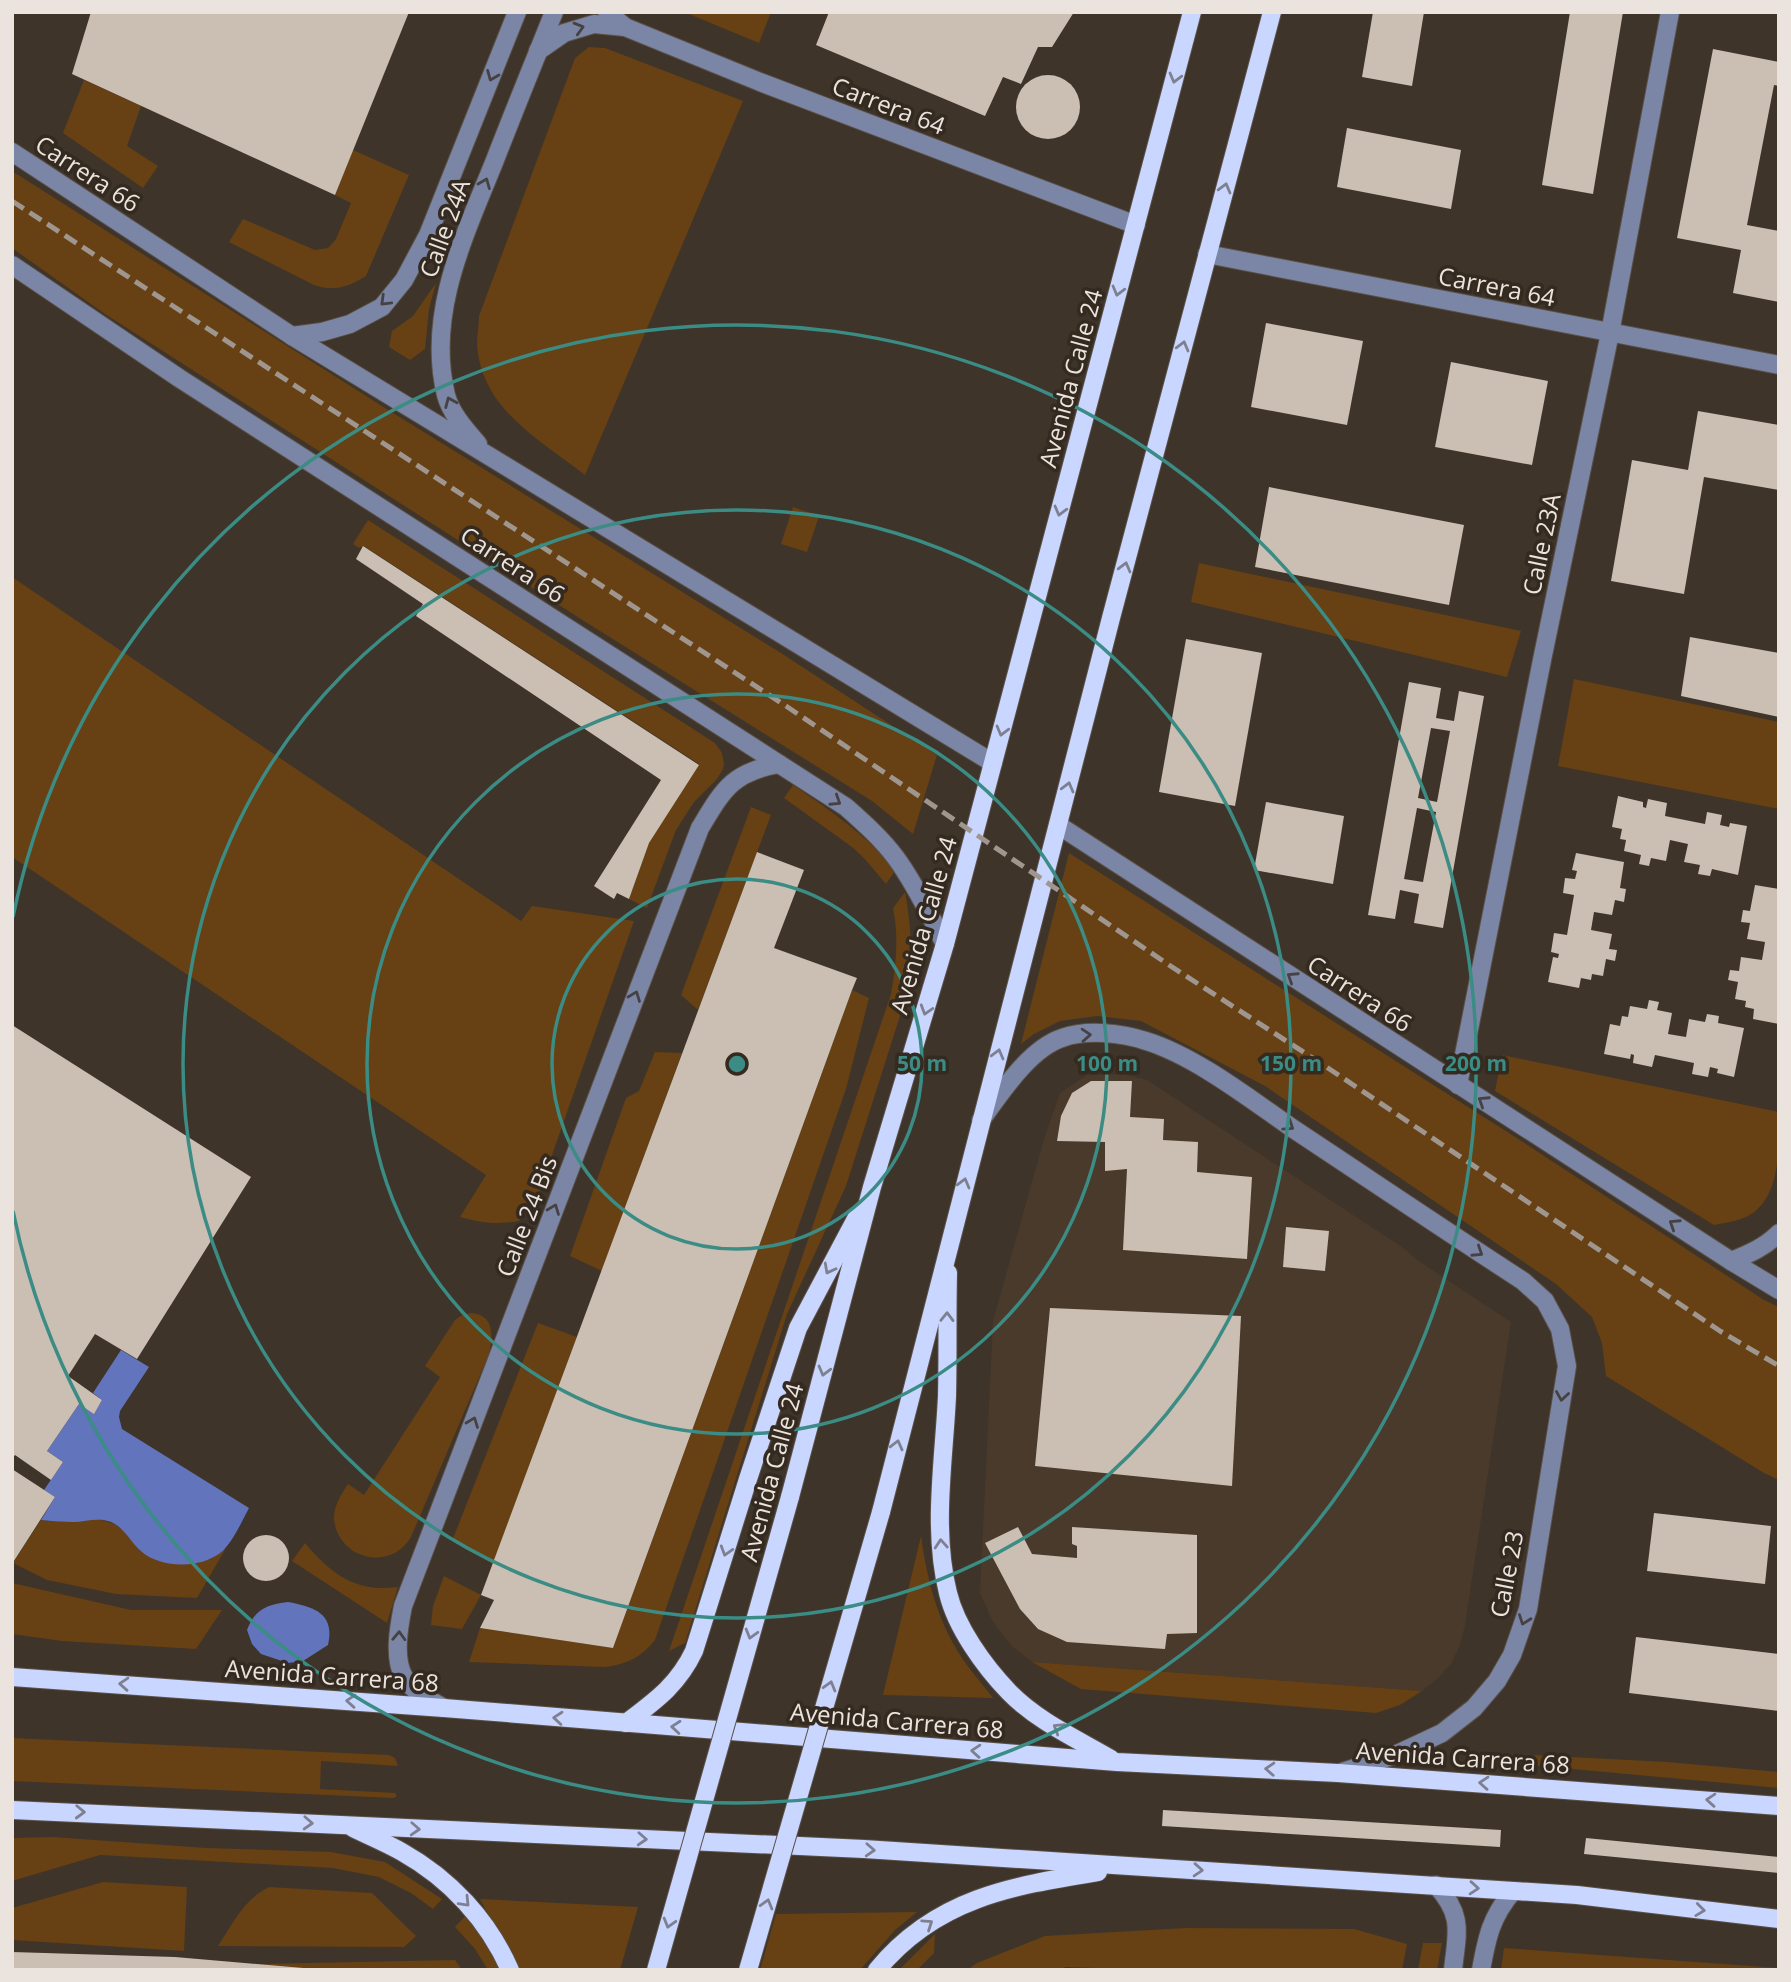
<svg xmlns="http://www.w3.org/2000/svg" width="1791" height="1982" font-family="'Open Sans',sans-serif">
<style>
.built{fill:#4a3a2b}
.green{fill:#674014}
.water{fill:#6174bc}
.building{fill:#cbbeb2;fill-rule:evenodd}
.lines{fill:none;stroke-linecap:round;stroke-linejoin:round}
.minor-casing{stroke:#5a5047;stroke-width:20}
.major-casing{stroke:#5a5047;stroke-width:20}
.minor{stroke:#7b86a6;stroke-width:18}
.major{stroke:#c9d6ff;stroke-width:18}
.rail{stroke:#9f978f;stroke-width:5;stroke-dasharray:14 7;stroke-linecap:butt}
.major-bridge-casing{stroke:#5a5047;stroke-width:20;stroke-linecap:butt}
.major-bridge{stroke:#c9d6ff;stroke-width:18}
.oneway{stroke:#464142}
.oneway2{stroke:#7e8090}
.ring{fill:none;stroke:#3b8c84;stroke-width:3.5}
.labels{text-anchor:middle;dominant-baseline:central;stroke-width:7;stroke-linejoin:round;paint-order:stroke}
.street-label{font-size:24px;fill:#ebe4de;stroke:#342a20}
.centre{fill:#3b8c84;stroke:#342a20;stroke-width:3.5}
.ring-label{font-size:21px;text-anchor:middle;font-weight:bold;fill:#3b8c84;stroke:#342a20;stroke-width:7;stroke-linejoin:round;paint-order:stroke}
</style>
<rect width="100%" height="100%" fill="#3e342a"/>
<polygon class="built" points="1123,1074 1147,1080 1402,1247 1420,1262 1511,1322 1465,1625 1460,1645 1451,1664 1437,1679 1422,1691 1032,1662 1012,1646 993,1622 980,1593 993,1321 1044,1139 1060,1093 1087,1075"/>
<g class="green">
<polygon points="684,12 771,12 759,43"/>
<path d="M589,47l16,1 138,53 -158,374c-46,-36 -104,-66 -108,-131 0,-9 2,-19 2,-28l96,-258z"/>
<polygon points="84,80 141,106 127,146 158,166 143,188 63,133"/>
<path d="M353,150l56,25 -43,101c-18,11 -32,16 -52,9l-85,-43 14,-23 72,31 13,-2 8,-9 15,-36 -16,-8z"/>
<polygon points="12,171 385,408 781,653 937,755 913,834 872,801 584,621 105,314 12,248"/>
<polygon points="436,283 429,309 425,349 410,360 389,347 392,331 413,316"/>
<polygon points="793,507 819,516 807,552 781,544"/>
<polygon points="368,520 715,743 722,753 724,764 723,769 717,779 694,802 676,830 647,908 629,899 649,843 699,764 364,546 359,548 353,544"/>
<polygon points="1199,563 1521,631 1507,677 1191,602"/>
<path d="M12,577l509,344 11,-15 102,15 -97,277 -18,23c-23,4 -37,2 -59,-4l26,-42 -474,-318z"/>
<polygon points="1574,679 1779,722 1779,809 1558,766"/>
<path d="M793,785c38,26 74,50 102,86l-9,13 -22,-26 -12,-11 -68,-49z"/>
<polygon points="751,807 771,815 698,1010 681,995"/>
<polygon points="1069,853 1523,1142 1764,1300 1779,1307 1779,1480 1764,1473 1606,1376 1602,1343 1592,1317 1556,1284 1265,1086 1141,1021 1097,1016 1060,1021 1034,1034 1021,1044"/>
<path d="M905,892c7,36 8,69 1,105l-60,189 -59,128 -102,329 -16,8 222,-657c5,-29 8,-57 2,-86z"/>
<path d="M852,990l17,8 -23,91 -191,551c-13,17 -29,25 -51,27l-135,-5 11,-34 133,20z"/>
<polygon points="655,1052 682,1053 602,1271 570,1256 626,1098 639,1091"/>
<path d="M1502,1055l277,57c0,36 3,93 -38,107 -9,3 -19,4 -27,6l-219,-134z"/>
<path d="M471,1313c24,2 22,23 18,41l-78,183c-20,34 -68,23 -76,-12 -4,-15 5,-29 13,-41l16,11 76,-118 -15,-11 30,-46 7,-5z"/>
<polygon points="538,1323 577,1337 493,1564 452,1541"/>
<polygon points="98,1519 115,1524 125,1532 141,1551 191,1564 211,1559 226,1548 197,1598 116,1594 47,1580 13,1563 41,1520 61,1522"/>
<path d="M921,1536c6,41 14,77 36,114 10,17 24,32 36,48l-110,-3z"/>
<path d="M305,1543c26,31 51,50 93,44l-11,36 -95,-62z"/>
<polygon points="444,1576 481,1595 462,1629 431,1625 433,1606"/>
<polygon points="12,1583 131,1610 222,1610 196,1649 62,1641 12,1634"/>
<polygon points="1032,1662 1422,1691 1400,1705 1376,1713 1081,1689"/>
<polygon points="12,1738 389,1755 395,1758 398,1766 321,1761 320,1789 395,1793 397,1796 394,1798 12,1781"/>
<polygon points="1477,1752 1667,1762 1779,1772 1779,1788 1475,1760 1472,1756"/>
<polygon points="53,1837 206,1848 331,1852 385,1862 442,1899 433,1909 411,1893 379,1877 333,1868 100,1855 12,1881 12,1838"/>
<polygon points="103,1882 187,1887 184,1951 12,1940 12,1908"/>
<path d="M269,1887l103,6 44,43 -12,11 -186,-1c15,-23 26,-47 51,-59z"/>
<polygon points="480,1899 638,1907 620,1970 517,1970"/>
<polygon points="917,1912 895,1930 860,1970 760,1970 776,1914"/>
<polygon points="465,1916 487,1943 502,1970 488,1970 475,1949 455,1927"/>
<polygon points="1186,1928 1354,1929 1407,1944 1402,1970 1153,1970 1066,1967 1056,1970 967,1970 977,1963 1045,1936"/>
<polygon points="935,1934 934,1953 917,1970 899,1970"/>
<polygon points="1423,1943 1442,1943 1437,1970 1418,1970"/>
<polygon points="1504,1948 1779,1968 1779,1970 1501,1970"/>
<polygon points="455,1960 462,1970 329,1970 259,1964"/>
</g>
<g class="water">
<path d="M121,1350l28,17 -29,44 -1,6 3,12 127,79c-7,13 -13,27 -22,38 -17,23 -64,24 -85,6 -11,-9 -17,-24 -31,-30 -13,-5 -25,0 -38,0 -11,0 -21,-1 -32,-2l14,-23 -11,-7 19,-28 -16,-11 32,-47 15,9 8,-13 -9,-7z"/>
<path d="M288,1602c27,5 47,12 40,43l-25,16 -15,2 -27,-9 -9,-10 -5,-14c8,-21 19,-25 41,-28z"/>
</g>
<g class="building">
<polygon points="91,12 409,12 335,195 72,74"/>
<polygon points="829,12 1074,12 1052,47 1038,47 1021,84 1003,77 985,116 816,45"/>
<polygon points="1373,12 1424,12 1412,86 1362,77"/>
<polygon points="1570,12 1623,12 1593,194 1542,185"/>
<polygon points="1713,49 1779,62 1779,86 1774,85 1747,225 1779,231 1779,302 1733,293 1741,250 1677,238"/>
<circle cx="1048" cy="107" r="32"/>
<polygon points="1347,128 1461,150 1451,209 1337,187"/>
<polygon points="1266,323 1363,341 1347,425 1251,407"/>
<polygon points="1451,362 1548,381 1532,465 1435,447"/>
<polygon points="1698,411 1779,425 1779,490 1704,477 1684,594 1611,581 1632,460 1688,470"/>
<polygon points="1269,487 1464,525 1449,605 1255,567"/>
<polygon points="363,546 699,765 649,843 629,899 617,893 614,899 594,886 661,780 416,616 423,604 356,559"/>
<polygon points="1690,637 1779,653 1779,717 1681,696"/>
<polygon points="1186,639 1262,653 1235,806 1159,792"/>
<path d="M1409,682l32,6 -5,30 18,3 5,-30 25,5 -41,232 -29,-5 5,-29 -19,-4 -5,29 -27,-4zM1431,728l19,3 -13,71 -19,-4zM1417,808l19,4 -13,70 -19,-3z"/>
<polygon points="1618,796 1643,802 1643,807 1646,808 1648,799 1667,803 1665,816 1705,824 1707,812 1722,815 1720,825 1729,827 1730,823 1747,826 1738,875 1712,869 1710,876 1698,874 1700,865 1684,862 1688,844 1670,840 1666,861 1651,858 1649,866 1639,864 1641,855 1624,851 1626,840 1620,839 1622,829 1612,827"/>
<polygon points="1266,802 1344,816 1333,884 1254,870"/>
<polygon points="757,852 804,870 774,948 857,978 852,990 613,1648 480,1628 494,1600 481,1595"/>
<polygon points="1576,853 1624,862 1620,888 1626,889 1624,902 1615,900 1612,915 1594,912 1591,930 1612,934 1609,949 1617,950 1615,961 1606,959 1603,976 1592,974 1591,980 1581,978 1579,988 1548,982 1553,957 1558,958 1559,954 1551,952 1554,933 1567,935 1574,895 1563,893 1565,878 1575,879 1577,871 1572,870"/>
<polygon points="1755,885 1779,889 1779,1024 1753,1019 1754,1009 1745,1007 1746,1001 1735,999 1738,982 1728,980 1730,970 1739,971 1741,957 1762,960 1765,942 1747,939 1750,923 1741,922 1743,910 1750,911"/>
<polygon points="1649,1000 1659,1002 1657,1010 1672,1013 1668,1034 1686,1037 1689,1019 1705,1022 1707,1014 1719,1016 1718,1023 1744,1028 1734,1077 1717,1073 1718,1069 1710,1067 1708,1077 1692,1074 1694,1063 1655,1055 1652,1067 1633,1063 1634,1055 1631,1054 1630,1059 1604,1054 1610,1024 1620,1026 1622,1016 1628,1017 1630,1006 1647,1009"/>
<polygon points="12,1025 251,1177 137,1359 95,1334 68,1376 102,1400 94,1414 79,1404 47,1451 63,1462 51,1480 15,1455 12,1459"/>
<polygon points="1091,1081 1132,1081 1130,1117 1164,1119 1163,1140 1198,1142 1197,1172 1252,1177 1247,1259 1123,1250 1127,1169 1105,1171 1105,1142 1057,1141 1061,1116 1072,1093"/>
<polygon points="1286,1227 1329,1231 1325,1271 1283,1267"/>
<polygon points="1050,1308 1241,1316 1232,1486 1035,1466"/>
<polygon points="12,1469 55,1497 12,1564"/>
<polygon points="1654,1513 1771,1526 1765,1584 1647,1571"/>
<polygon points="1018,1527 1032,1554 1077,1558 1077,1546 1072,1544 1072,1527 1197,1535 1197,1633 1167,1634 1165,1649 1067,1642 1038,1629 1020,1609 985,1543"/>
<circle cx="266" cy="1558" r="23"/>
<polygon points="1636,1637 1779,1654 1779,1711 1629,1693"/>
<polygon points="1163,1810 1501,1830 1500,1847 1162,1826"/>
<polygon points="1586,1838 1779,1857 1779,1873 1584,1854"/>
<polygon points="12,1952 175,1957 304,1968 304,1970 12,1970"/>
</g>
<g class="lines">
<defs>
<g id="minor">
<polyline points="607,12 625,27 760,82 1136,225"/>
<polyline points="538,51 564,33 594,24 625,27"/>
<polyline points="12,152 292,336 993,763"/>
<polyline points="1207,254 1779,365"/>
<path d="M12,265l167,113 667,429c18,16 36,32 50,51 20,27 34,58 49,86"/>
<polyline points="292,336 322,332 350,324 382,307 404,280 428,235 517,12"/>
<path d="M478,444c-12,-14 -27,-30 -32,-49 -20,-82 19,-160 49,-235 19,-49 39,-98 59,-148"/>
<polyline points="1058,825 1731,1261 1779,1290"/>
<polyline points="1458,1085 1542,660 1610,333 1670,12"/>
<path d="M981,1120c20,-27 48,-71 81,-82 25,-9 60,-5 84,3 49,15 104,58 146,87 77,51 154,103 231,153l22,20 15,28 7,37 -39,243 -16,46 -15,26 -23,27 -32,25 -47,22 -56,18"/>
<path d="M1731,1261c18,-7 34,-14 48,-28"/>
<path d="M444,1708c-14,-8 -32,-17 -40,-31 -11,-19 -5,-51 -1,-71l297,-778c23,-38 32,-56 79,-64"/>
<path d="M1436,1885c28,31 21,47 17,85"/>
<path d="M1481,1970c6,-33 10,-53 32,-79"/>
</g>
<g id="major">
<path d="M948,1273c-1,41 0,82 -1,123 -3,65 -15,133 1,197 8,34 36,73 61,99 28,29 68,47 102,67"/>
<polyline points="790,1497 872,1187 945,944 1192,12"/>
<path d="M881,1512c126,-501 257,-1001 391,-1500"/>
<polyline points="12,1677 444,1708 1117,1762 1338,1773 1779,1806"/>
<path d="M626,1723c29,-22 52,-38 68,-72l54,-172 50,-151 60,-113"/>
<polyline points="12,1810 864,1849 1577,1895 1779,1919"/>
<path d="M353,1828c16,8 33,15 49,24 48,27 86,68 108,118"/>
<path d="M877,1970c59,-72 135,-84 221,-98"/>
</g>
</defs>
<use href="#minor" class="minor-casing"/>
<use href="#major" class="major-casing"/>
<use href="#minor" class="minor"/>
<use href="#major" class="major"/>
<polyline class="rail" points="12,201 786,706 1169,965 1325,1066 1720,1331 1779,1366"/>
<defs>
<g id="major-bridge">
<polyline points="656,1970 790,1497"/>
<polyline points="748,1970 881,1512"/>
</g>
</defs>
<use href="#major-bridge" class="major-bridge-casing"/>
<use href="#major-bridge" class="major-bridge"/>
</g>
<defs><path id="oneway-chevron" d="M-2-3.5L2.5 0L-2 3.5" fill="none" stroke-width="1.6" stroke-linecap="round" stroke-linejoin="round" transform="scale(1.75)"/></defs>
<g class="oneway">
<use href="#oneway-chevron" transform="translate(579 28) rotate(-16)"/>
<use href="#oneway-chevron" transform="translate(492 76) rotate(112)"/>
<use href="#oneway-chevron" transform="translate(485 183) rotate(-68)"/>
<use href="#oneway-chevron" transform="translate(385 301) rotate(136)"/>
<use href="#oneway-chevron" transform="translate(450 402) rotate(-113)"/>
<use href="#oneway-chevron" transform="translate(836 801) rotate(33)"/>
<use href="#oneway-chevron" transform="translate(1292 977) rotate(-147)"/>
<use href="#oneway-chevron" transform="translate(635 996) rotate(-69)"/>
<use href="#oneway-chevron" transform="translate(1086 1035) rotate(-4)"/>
<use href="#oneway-chevron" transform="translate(1483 1101) rotate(-147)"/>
<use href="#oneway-chevron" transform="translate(1289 1126) rotate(34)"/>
<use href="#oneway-chevron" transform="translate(554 1209) rotate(-69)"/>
<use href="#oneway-chevron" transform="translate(1674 1224) rotate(-147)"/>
<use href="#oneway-chevron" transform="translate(1478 1252) rotate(33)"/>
<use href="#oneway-chevron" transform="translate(1562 1396) rotate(99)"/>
<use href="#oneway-chevron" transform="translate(473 1422) rotate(-69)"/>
<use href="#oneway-chevron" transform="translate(1524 1620) rotate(110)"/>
<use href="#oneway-chevron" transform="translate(399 1636) rotate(-88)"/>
</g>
<g class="oneway2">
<use href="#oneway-chevron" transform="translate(1175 78) rotate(105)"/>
<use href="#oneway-chevron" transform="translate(1225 188) rotate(-75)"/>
<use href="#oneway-chevron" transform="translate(1118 291) rotate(105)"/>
<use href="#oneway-chevron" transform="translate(1183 346) rotate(-75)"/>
<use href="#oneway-chevron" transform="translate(1060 511) rotate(105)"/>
<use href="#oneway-chevron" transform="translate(1125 567) rotate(-75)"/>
<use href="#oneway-chevron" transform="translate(1002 731) rotate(105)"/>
<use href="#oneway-chevron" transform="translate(1068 787) rotate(-75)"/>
<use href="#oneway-chevron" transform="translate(926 1010) rotate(107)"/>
<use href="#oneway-chevron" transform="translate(998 1054) rotate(-75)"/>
<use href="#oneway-chevron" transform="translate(964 1183) rotate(-75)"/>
<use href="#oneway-chevron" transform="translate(829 1269) rotate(118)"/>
<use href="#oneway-chevron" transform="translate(947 1317) rotate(-89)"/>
<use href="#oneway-chevron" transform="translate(824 1371) rotate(105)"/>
<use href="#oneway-chevron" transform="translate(897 1445) rotate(-76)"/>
<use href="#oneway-chevron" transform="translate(941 1544) rotate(-94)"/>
<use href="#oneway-chevron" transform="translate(726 1551) rotate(107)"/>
<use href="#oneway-chevron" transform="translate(751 1634) rotate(106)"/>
<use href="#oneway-chevron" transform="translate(124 1684) rotate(-176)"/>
<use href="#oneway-chevron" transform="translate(830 1686) rotate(-74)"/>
<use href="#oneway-chevron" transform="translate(351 1701) rotate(-176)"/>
<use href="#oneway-chevron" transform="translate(558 1718) rotate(-175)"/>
<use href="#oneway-chevron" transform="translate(676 1727) rotate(-175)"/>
<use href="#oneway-chevron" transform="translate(1058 1728) rotate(-148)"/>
<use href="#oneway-chevron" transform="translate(976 1751) rotate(-176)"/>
<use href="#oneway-chevron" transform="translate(1270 1769) rotate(-177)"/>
<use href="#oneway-chevron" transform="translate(1484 1783) rotate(-176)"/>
<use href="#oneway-chevron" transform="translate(1711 1800) rotate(-176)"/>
<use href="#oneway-chevron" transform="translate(80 1812) rotate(2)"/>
<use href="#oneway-chevron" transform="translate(308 1823) rotate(3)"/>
<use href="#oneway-chevron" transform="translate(415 1829) rotate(3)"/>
<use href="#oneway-chevron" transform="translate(642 1839) rotate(3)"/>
<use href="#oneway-chevron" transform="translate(870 1850) rotate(3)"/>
<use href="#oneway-chevron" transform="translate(1198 1870) rotate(4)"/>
<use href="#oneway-chevron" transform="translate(1474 1888) rotate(4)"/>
<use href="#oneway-chevron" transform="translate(465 1902) rotate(46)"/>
<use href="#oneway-chevron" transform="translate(767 1904) rotate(-74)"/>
<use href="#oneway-chevron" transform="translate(1700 1910) rotate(7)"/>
<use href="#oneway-chevron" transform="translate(669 1923) rotate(106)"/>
<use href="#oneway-chevron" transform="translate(928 1924) rotate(-34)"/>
</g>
<g class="ring">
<circle cx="737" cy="1064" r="185"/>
<circle cx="737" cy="1064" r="370"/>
<circle cx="737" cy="1064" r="554"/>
<path d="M13 917A739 739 0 1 1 13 1211"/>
</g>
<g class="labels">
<g class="street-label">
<text transform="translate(889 105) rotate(21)">Carrera 64</text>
<text transform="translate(88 173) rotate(33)">Carrera 66</text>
<text transform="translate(444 228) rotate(-70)">Calle 24A</text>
<text transform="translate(1497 286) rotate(11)">Carrera 64</text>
<text transform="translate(1070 378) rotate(-75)">Avenida Calle 24</text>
<text transform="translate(1541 544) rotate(-78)">Calle 23A</text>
<text transform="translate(513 564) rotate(33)">Carrera 66</text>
<text transform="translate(923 925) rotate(-74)">Avenida Calle 24</text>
<text transform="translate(1360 993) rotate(33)">Carrera 66</text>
<text transform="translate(526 1216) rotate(-69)">Calle 24 Bis</text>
<text transform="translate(771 1472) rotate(-75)">Avenida Calle 24</text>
<text transform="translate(1506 1574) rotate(-79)">Calle 23</text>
<text transform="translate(332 1675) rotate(4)">Avenida Carrera 68</text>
<text transform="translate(897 1720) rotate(5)">Avenida Carrera 68</text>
<text transform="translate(1463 1757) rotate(4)">Avenida Carrera 68</text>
</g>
</g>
<circle cx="737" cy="1064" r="10" class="centre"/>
<g class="ring-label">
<text x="922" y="1071">50 m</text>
<text x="1107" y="1071">100 m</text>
<text x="1291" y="1071">150 m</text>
<text x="1476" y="1071">200 m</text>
</g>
<rect width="1791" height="1982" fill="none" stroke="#ebe4de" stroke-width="28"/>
</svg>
